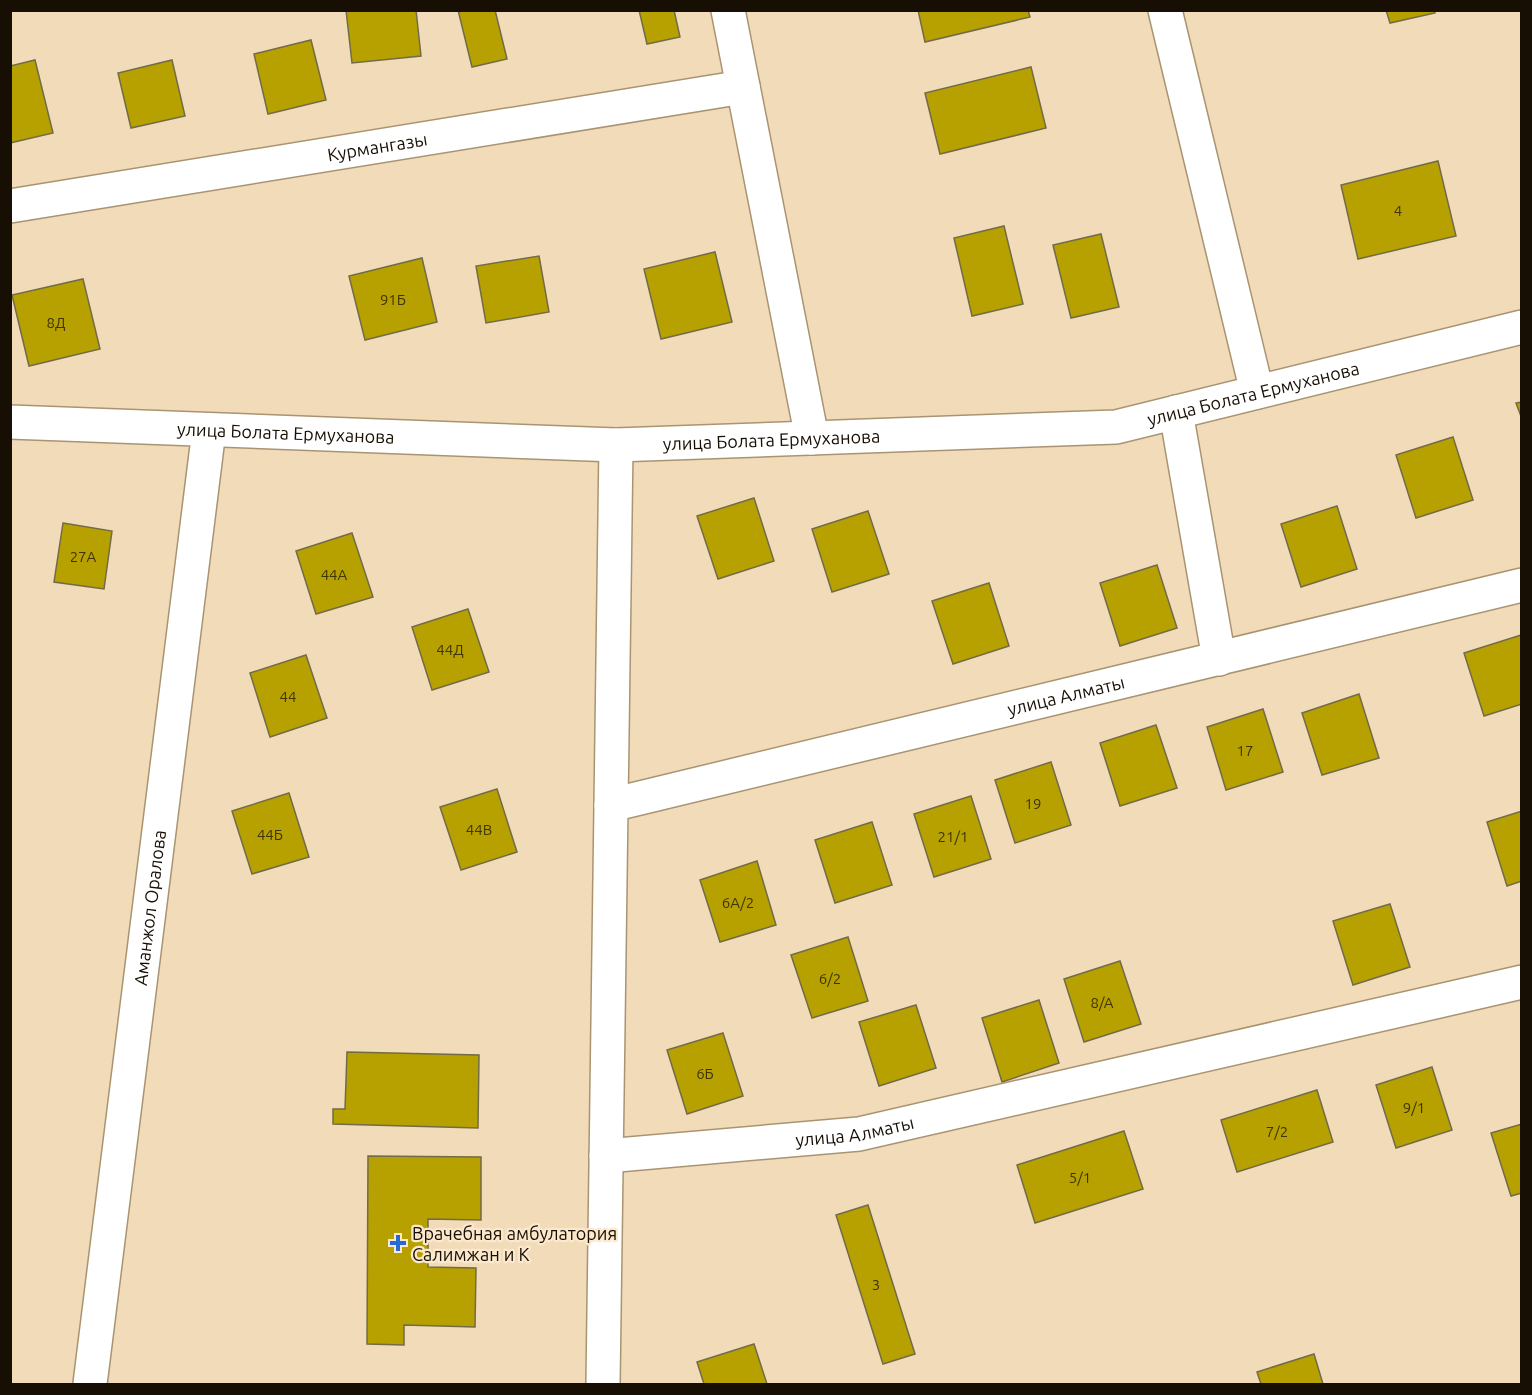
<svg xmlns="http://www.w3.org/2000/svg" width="1532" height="1395" font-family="Ubuntu,sans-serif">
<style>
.building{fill:#b7a101;stroke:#726b47;stroke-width:1.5}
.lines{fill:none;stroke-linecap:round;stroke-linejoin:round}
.minor-casing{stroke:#a99472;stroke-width:36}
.minor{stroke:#fff;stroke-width:33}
.poi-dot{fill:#256bd7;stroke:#fce9cd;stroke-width:2}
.labels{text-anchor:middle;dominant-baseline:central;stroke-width:4.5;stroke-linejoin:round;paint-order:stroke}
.number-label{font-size:15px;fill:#3f3403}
.street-label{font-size:18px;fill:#170f04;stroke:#fce9cd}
.poi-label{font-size:18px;fill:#170f04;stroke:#fce9cd;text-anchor:start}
</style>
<rect width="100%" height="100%" fill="#f2dbb8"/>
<g class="building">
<polygon points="346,10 416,10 421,56 352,63"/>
<polygon points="458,10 495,10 507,59 472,67"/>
<polygon points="639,10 674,10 680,37 647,44"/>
<polygon points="918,10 1028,10 1030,17 925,42"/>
<polygon points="1386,10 1435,10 1435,13 1390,23"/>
<polygon points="311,40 326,100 268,114 254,54"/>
<polygon points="35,60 53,133 10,143 10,66"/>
<polygon points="172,60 185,116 131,128 118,73"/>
<polygon points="1031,67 1046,128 940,154 925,93"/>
<polygon points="1438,161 1456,236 1358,259 1341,185"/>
<polygon points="1004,226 1023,304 972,316 954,238"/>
<polygon points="1101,234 1119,307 1071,318 1053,245"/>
<polygon points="715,252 732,322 661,339 644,269"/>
<polygon points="539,256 549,312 486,323 476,266"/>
<polygon points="422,258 437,322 365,340 349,276"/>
<polygon points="83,279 100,349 29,366 12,295"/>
<polygon points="1522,402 1522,419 1516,403"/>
<polygon points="1453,437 1473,500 1416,518 1396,455"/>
<polygon points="754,498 774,561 718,579 697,516"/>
<polygon points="1337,506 1357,569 1301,587 1281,524"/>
<polygon points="868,511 889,574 832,592 812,529"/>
<polygon points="63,523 112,531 104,589 54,582"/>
<polygon points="352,533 373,597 316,614 296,551"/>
<polygon points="1157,565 1177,628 1120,646 1100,583"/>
<polygon points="989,583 1009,646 953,664 932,601"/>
<polygon points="468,609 489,672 432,690 412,627"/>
<polygon points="1521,635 1522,704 1484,716 1464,653"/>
<polygon points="306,655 327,718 270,737 250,673"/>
<polygon points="1359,694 1379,758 1322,775 1302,713"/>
<polygon points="1263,709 1283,772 1226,790 1207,727"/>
<polygon points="1156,725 1177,788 1120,806 1100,743"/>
<polygon points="1051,762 1071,825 1015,843 995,780"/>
<polygon points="497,789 517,852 461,870 440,807"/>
<polygon points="289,793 309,857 252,874 232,811"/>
<polygon points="971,796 991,859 934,877 914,814"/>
<polygon points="1522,811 1522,881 1507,886 1487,822"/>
<polygon points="872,822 892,885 835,903 815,840"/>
<polygon points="757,861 776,925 720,942 700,880"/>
<polygon points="1390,904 1410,967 1353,985 1333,921"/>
<polygon points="848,937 868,1001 812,1018 791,955"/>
<polygon points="1120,961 1141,1024 1084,1042 1064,979"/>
<polygon points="1039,1000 1059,1063 1002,1082 982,1018"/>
<polygon points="916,1005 936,1068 879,1086 859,1022"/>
<polygon points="723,1033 743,1096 687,1114 667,1050"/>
<polygon points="347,1052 479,1055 478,1128 333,1124 333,1109 345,1109"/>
<polygon points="1432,1067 1452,1130 1396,1148 1376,1085"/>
<polygon points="1317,1090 1333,1142 1237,1172 1221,1120"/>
<polygon points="1522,1124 1522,1193 1511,1196 1491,1133"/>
<polygon points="1124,1131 1143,1189 1035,1223 1017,1165"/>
<polygon points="368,1156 481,1157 481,1220 428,1219 428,1267 476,1268 475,1327 404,1325 404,1345 367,1344"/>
<polygon points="868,1205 915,1354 883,1364 836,1215"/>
<polygon points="754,1344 767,1384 704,1384 697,1362"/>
<polygon points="1314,1354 1323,1384 1261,1384 1257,1372"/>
</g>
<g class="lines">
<defs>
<g id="minor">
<polyline points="728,10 812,438"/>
<polyline points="1165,10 1257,392"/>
<path id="s1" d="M10,206l733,-119"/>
<polyline points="1176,412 1219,659"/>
<path id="s2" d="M10,422l606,23 500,-18 406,-100"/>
<path id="s3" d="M611,805l911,-220"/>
<path id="s4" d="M606,1156l253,-22 663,-152"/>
<path id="s5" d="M90,1384l119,-954"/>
<polyline points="603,1384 616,445"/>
</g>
</defs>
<use href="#minor" class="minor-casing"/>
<use href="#minor" class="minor"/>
</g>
<path class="poi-dot" d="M395 1234h6v6h6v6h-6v6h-6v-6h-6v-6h6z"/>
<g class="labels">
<g class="number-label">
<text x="1398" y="210">4</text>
<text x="393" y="299">91Б</text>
<text x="56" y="322">8Д</text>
<text x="83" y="556">27А</text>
<text x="334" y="574">44А</text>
<text x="450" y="649">44Д</text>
<text x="288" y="696">44</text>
<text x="1245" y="750">17</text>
<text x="1033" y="803">19</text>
<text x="479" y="829">44В</text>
<text x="270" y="834">44Б</text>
<text x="953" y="836">21/1</text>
<text x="738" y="902">6А/2</text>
<text x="830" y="978">6/2</text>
<text x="1102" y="1002">8/А</text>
<text x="705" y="1073">6Б</text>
<text x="1414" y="1107">9/1</text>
<text x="1277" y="1131">7/2</text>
<text x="1080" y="1177">5/1</text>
<text x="876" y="1284">3</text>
</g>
<g class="street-label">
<text stroke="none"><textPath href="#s1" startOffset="372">Курмангазы</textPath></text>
<text stroke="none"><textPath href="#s2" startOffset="1248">улица Болата Ермуханова</textPath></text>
<text stroke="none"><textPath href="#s2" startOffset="276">улица Болата Ермуханова</textPath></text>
<text stroke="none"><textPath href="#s2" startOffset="762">улица Болата Ермуханова</textPath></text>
<text stroke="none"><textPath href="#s3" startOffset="468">улица Алматы</textPath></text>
<text stroke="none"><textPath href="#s5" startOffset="480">Аманжол Оралова</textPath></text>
<text stroke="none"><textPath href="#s4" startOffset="250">улица Алматы</textPath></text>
</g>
<g class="poi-label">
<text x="412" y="1233">Врачебная амбулатория<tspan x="412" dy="21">Салимжан и К</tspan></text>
</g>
</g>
<rect width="1532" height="1395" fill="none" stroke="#170f04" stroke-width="24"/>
</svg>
